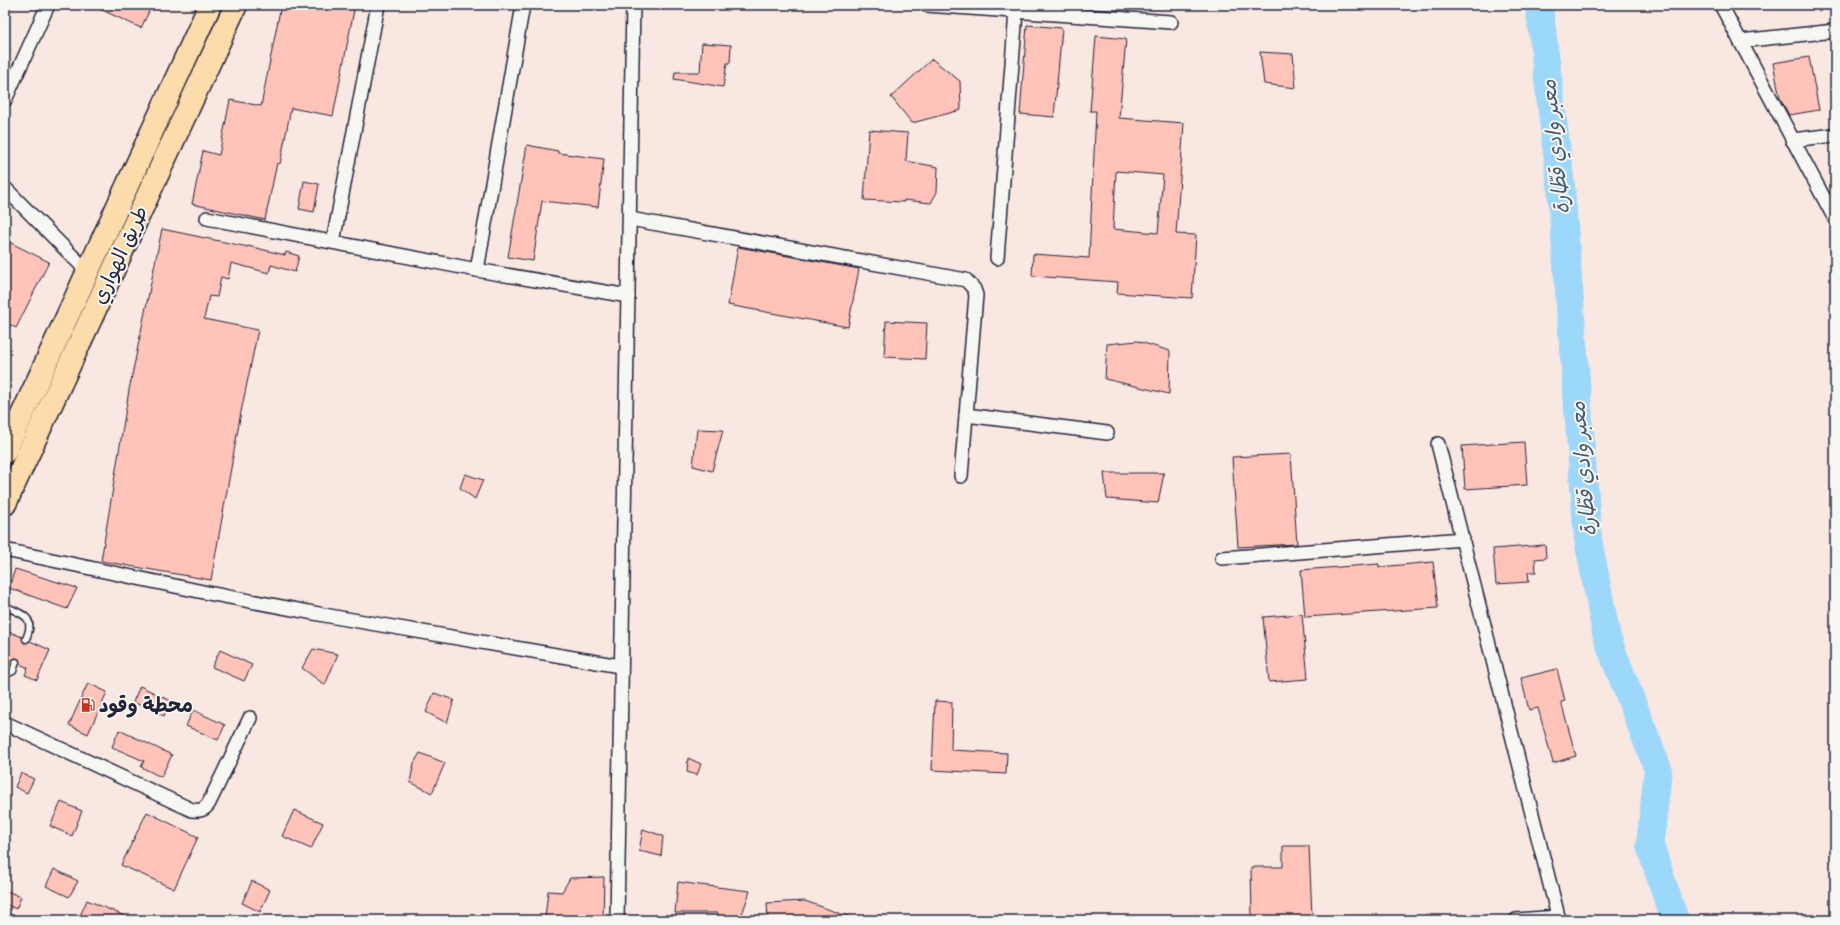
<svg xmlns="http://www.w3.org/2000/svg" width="1840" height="925" font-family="Caveat,'Playpen Sans Arabic',sans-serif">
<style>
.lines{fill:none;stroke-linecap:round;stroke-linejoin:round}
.river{stroke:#9bd8fc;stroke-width:28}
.building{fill:#ffc3b9;stroke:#22223b;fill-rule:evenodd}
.lane-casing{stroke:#22223b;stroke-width:9}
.street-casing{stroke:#22223b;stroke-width:16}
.highway-casing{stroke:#22223b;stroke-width:25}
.lane{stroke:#f6f6f2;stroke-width:6}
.street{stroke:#f6f6f2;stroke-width:13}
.highway{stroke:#fddcac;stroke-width:22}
.labels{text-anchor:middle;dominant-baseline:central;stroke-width:4;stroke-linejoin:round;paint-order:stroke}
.street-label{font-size:20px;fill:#22223b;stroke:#f6f6f2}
.poi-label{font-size:20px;font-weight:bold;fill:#22223b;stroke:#f6f6f2;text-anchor:start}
.water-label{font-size:21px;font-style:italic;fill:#465975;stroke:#f6f6f2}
</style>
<rect width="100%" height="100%" fill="#f9e7e1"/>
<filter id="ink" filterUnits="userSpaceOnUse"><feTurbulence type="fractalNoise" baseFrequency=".025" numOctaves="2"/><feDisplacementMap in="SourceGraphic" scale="8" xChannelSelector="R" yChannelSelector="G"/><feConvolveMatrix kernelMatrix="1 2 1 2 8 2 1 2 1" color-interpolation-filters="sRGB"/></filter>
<g filter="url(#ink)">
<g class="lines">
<polyline class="river" points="1539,5 1561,186 1588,539 1607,638 1658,769 1650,846 1675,920"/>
</g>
<g class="building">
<polygon points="91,5 152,5 141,28"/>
<polygon points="281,5 355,5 333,116 291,108 280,164 277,163 265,220 192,204 203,151 219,155 230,100 261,106"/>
<polygon points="1027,25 1062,28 1054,117 1020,114"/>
<path d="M1096,36l30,3 -7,79 65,5 -8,111 20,1 -4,63 -75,-5 1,-11 -86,-6 1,-22 56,4 7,-147h-6zM1116,171l47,4 -5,58 -45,-4z"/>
<polygon points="702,43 731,45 730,63 727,63 723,87 674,79 675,72 700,72"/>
<polygon points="1260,52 1293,54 1296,88 1264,84"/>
<polygon points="1809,57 1819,110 1789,115 1780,98 1773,63"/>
<polygon points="932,59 960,81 961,110 912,123 891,97"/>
<polygon points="869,130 908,133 906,161 938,167 937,192 931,203 904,200 904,202 864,200"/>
<polygon points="527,145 558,151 558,153 604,159 598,207 542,201 533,261 508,257"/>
<polygon points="304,181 319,184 314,212 299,209"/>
<polygon points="162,229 248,247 248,246 285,255 286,252 299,256 295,272 271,265 269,273 231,263 228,279 221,277 217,297 209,296 204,319 258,330 241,412 211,580 101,561 129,390"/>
<polygon points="5,240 49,262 16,328 5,322"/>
<polygon points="738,247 859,269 848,327 728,305"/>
<polygon points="886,321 927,323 925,359 884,357"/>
<polygon points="1137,341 1170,351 1169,394 1105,379 1107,344"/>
<polygon points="697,429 723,430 712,471 693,466"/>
<polygon points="1524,442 1527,485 1465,489 1462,446"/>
<polygon points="1291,454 1297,544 1238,547 1232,457"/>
<polygon points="1104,473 1164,473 1158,503 1107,499"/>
<polygon points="465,474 483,480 475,499 460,488"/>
<polygon points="1545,545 1546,558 1535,559 1536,572 1528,572 1529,582 1496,584 1493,549"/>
<polygon points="1433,562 1438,608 1305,617 1301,570 1379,564 1379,567"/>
<polygon points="15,569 77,588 67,609 9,588"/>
<polygon points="1302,614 1308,679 1269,682 1263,617"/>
<polygon points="10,632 22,637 24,643 30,641 50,650 37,680 25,675 28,668 20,664 19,659 15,658 12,660 5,657 5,644"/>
<polygon points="313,649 338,654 325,685 302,668"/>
<polygon points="220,650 252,665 244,681 212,667"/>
<polygon points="1557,669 1565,701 1561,702 1576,756 1553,763 1538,708 1529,710 1521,678"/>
<polygon points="88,683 107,692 88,734 69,725"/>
<polygon points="140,686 171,701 164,716 133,702"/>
<polygon points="434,693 454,700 447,723 426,712"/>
<polygon points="935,701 952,702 951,750 1007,753 1006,774 932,770"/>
<polygon points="193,710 225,725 218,740 186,726"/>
<polygon points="119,730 172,755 161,777 141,767 144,761 112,747"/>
<polygon points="420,753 445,763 432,793 410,782 414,763"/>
<polygon points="688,758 701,764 697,775 687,772"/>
<polygon points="21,773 34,779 27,793 15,787"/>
<polygon points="61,802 82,811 72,836 50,826"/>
<polygon points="294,810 323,823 311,849 282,836"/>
<polygon points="147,812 198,837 174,889 121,865"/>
<polygon points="643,829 663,836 661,856 639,851"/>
<polygon points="1283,846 1309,846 1312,917 1252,918 1251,867 1283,867"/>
<polygon points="54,869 78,881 69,897 46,886"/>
<polygon points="604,877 603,920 545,918 548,891 562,892 570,878"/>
<polygon points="252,881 270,890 260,912 242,903"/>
<polygon points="678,882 700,885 750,891 740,920 730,920 718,918 718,913 675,913"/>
<polygon points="5,890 21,897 16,909 5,904"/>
<polygon points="87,900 134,920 89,920 80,916"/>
<polygon points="805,901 853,918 852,920 768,920 767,903"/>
</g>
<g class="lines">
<defs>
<g id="lane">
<path d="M5,606c18,9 31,10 21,33"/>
<polyline points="5,615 8,608"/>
<polyline points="5,675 13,671 16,662"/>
</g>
<g id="street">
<polyline points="926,5 1171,22"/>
<polyline points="1721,5 1835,219"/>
<polyline points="1740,41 1835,31"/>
<polyline points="5,100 48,5"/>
<polyline points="1792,140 1835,135"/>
<polyline points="5,188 88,272"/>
<polyline points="207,218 477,270 628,296"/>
<polyline points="630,219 966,280 974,289 976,295 961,476"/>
<polyline points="333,242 378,5"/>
<polyline points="997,258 1016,12"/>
<polyline points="477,270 523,5"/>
<polyline points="966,415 1107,433"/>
<polyline points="1438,444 1559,920"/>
<polyline points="5,550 208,593 335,617 620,666"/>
<polyline points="1222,558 1463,539"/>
<path d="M5,723l187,87c8,1 13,0 17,-7l41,-85"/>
<polyline points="617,920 633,5"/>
<polyline points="1516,920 1558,917"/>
</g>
<g id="highway">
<polyline points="5,452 210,5"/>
<polyline points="5,504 236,5"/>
</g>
</defs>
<use href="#lane" class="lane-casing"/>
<use href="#street" class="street-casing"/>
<use href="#highway" class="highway-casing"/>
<use href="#lane" class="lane"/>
<use href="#street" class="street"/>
<use href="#highway" class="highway"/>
</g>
</g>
<defs>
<symbol id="fuel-bare" viewBox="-9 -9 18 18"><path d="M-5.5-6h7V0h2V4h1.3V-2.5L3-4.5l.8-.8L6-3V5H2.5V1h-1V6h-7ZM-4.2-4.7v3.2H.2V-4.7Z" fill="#c8321e" stroke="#f6f6f2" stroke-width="2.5" paint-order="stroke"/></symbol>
</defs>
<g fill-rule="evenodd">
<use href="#fuel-bare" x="78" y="695" width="20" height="20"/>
</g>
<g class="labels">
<g class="street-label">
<text transform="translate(120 255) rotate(-65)">طريق الهواري</text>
</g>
<g class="poi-label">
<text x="99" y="705">محطة وقود</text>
</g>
<g class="water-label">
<text transform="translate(1555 147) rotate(-96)">معبر وادي قطّارة</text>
<text transform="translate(1583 469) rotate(-95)">معبر وادي قطّارة</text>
</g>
</g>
<rect width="1840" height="925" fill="none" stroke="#f6f6f2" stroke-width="20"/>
<rect x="10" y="10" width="1820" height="905" fill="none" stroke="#22223b" stroke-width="1.5" filter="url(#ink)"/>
</svg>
